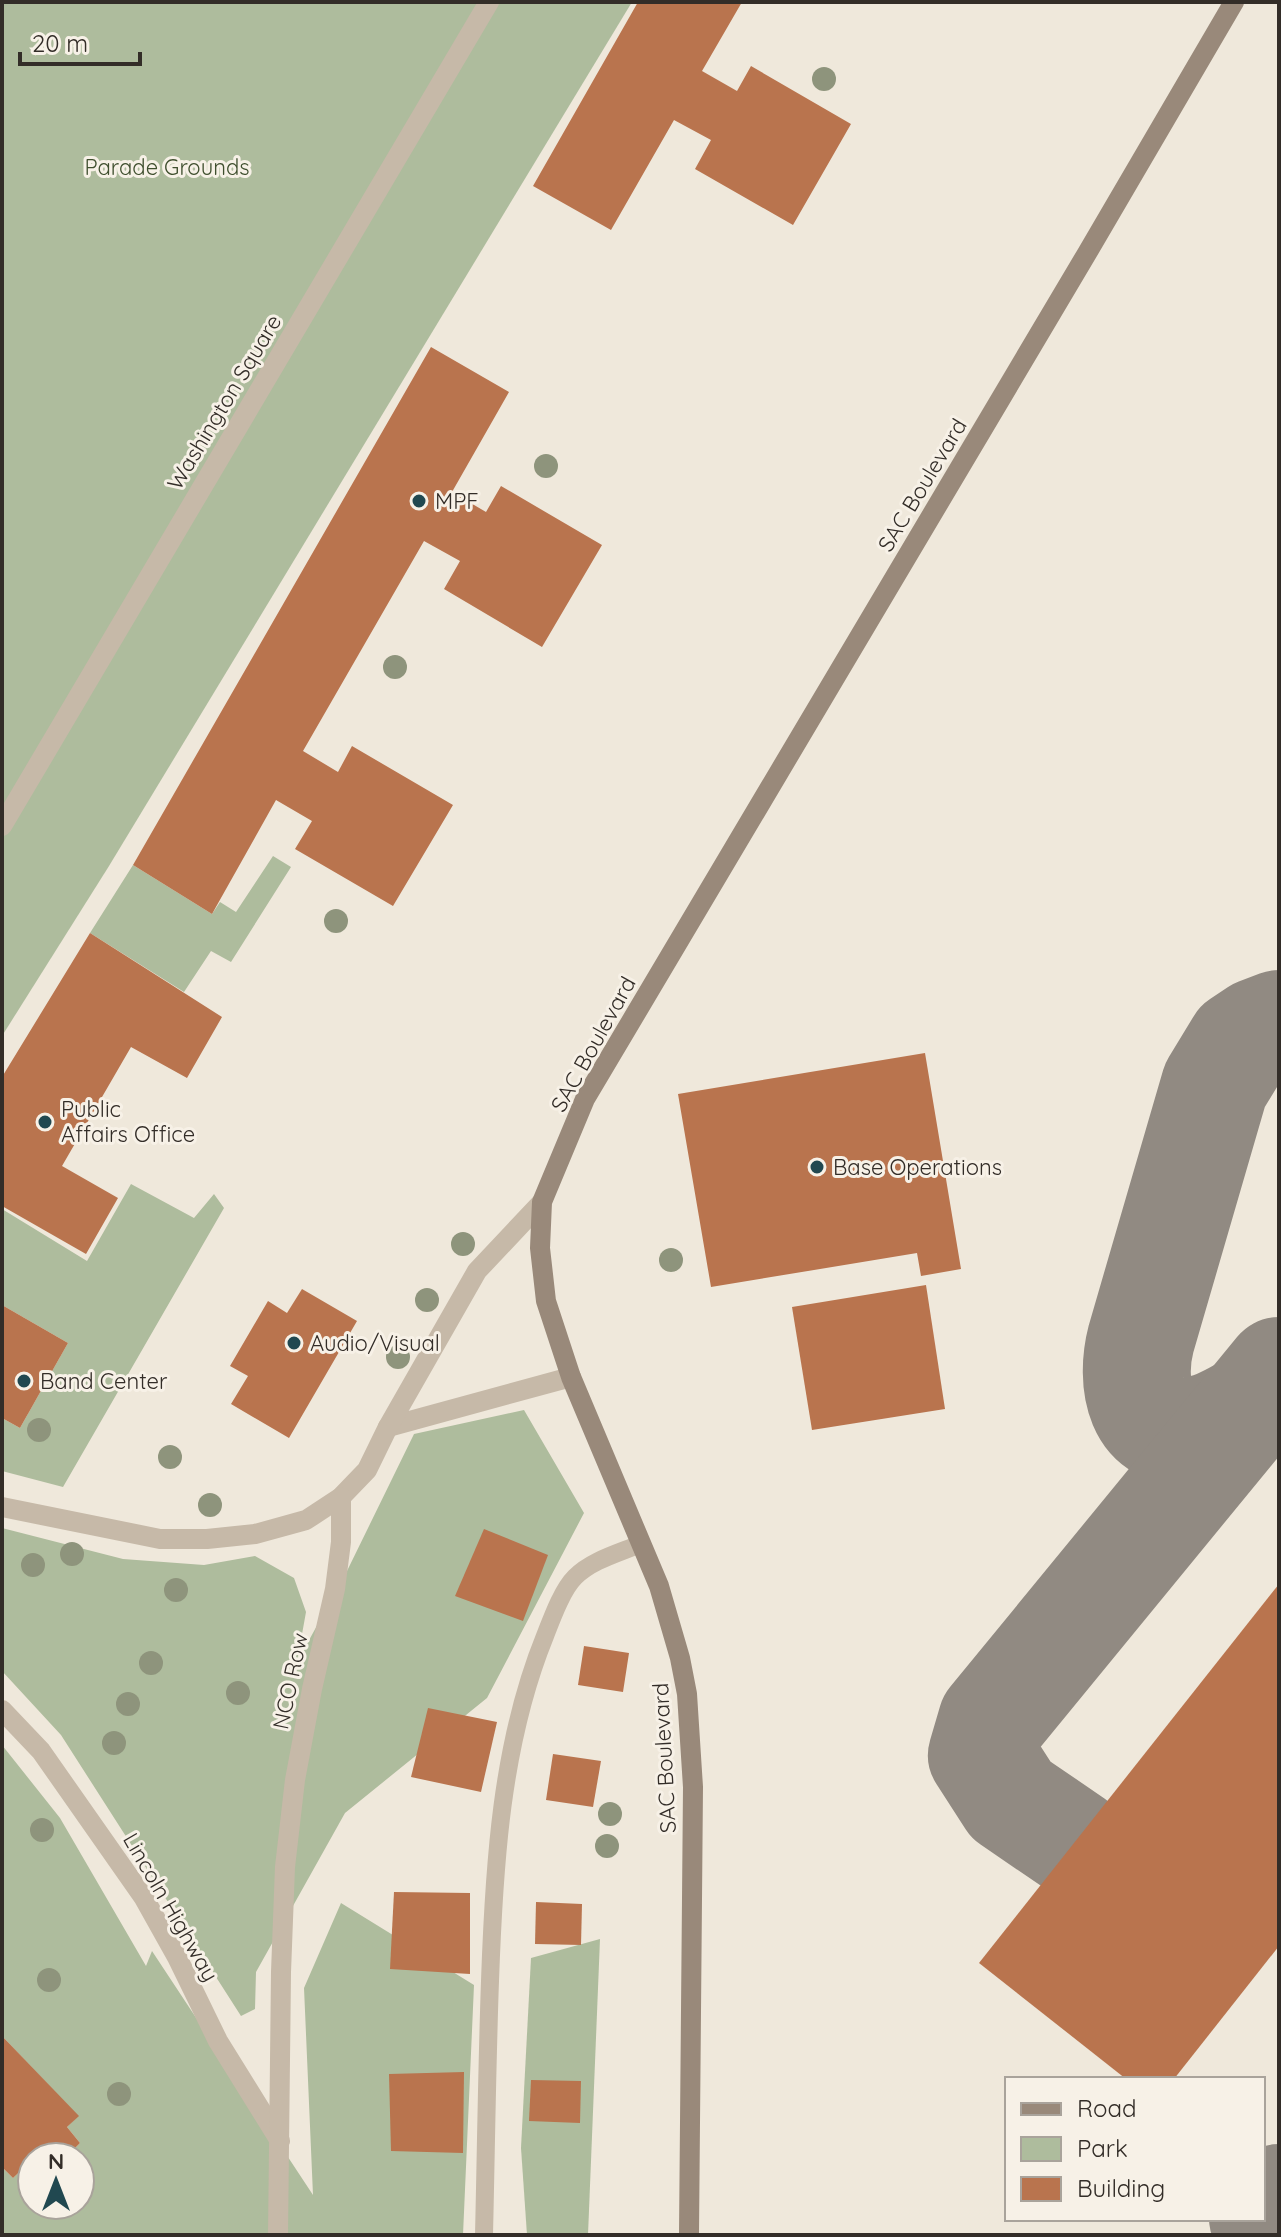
<svg xmlns="http://www.w3.org/2000/svg" width="1281" height="2237" font-family="Quicksand,sans-serif">
<style>
.green{fill:#aebc9d}
.lines{fill:none;stroke-linecap:round;stroke-linejoin:round}
.taxiway{stroke:#918a82;stroke-width:108}
.building{fill:#b9744e}
.lane{stroke:#c6b9a8;stroke-width:18}
.street{stroke:#c6b9a8;stroke-width:20}
.secondary{stroke:#99897a;stroke-width:20}
.tree{fill:#8e947c}
.poi-dot{fill:#214850;stroke:#f7f1e7;stroke-width:3}
.labels{text-anchor:middle;dominant-baseline:central;stroke-width:6;stroke-linejoin:round;paint-order:stroke}
.park-label{font-size:22px;fill:#3f4f2e;stroke:#f7f1e7}
.street-label{font-size:22px;fill:#332d28;stroke:#f7f1e7}
.poi-label{font-size:22px;fill:#332d28;stroke:#f7f1e7;text-anchor:start}
</style>
<rect width="100%" height="100%" fill="#efe8db"/>
<g class="green">
<polygon points="2,2 632,2 109,866 2,1036"/>
<polygon points="273,856 291,867 231,962 211,951 184,992 90,933 133,865 212,914 220,902 236,912"/>
<polygon points="131,1184 194,1218 214,1194 224,1208 63,1487 2,1471 2,1418 20,1428 68,1343 2,1305 2,1209 87,1261"/>
<polygon points="524,1410 584,1513 487,1698 345,1813 256,1972 255,2009 241,2016 61,1735 2,1671 2,1528 123,1559 204,1565 255,1556 294,1578 306,1612 297,1662 347,1571 414,1434"/>
<polygon points="2,1745 60,1818 146,1966 152,1951 313,2195 304,1988 341,1903 474,1985 463,2235 2,2235 2,2167 13,2178 32,2160 32,2205 80,2205 80,2157 66,2157 80,2143 67,2127 78,2116 2,2036"/>
<polygon points="600,1939 588,2235 527,2235 521,2148 531,1958"/>
</g>
<g class="lines">
<g class="taxiway">
<path d="M1253,1405c-19,11 -36,22 -57,25 -58,10 -66,-49 -55,-91l74,-254 25,-41 18,-12 21,-8"/>
<polyline points="1074,1843 1011,1800 982,1755 992,1721 1279,1371"/>
<polyline points="1263,2218 1279,2198"/>
</g>
</g>
<g class="building">
<polygon points="638,2 742,2 702,71 737,91 751,66 851,124 793,225 695,169 711,140 674,120 611,230 533,186"/>
<polygon points="431,347 509,392 452,492 486,512 501,486 602,545 542,647 444,589 460,561 424,541 303,751 338,772 352,746 453,805 393,906 295,849 312,821 276,800 212,914 133,865"/>
<polygon points="90,933 222,1017 187,1078 131,1047 62,1166 118,1198 86,1254 2,1206 2,1077"/>
<polygon points="925,1053 961,1269 921,1276 917,1253 711,1287 678,1094"/>
<polygon points="926,1285 945,1409 812,1430 792,1307"/>
<polygon points="302,1289 357,1321 289,1438 231,1404 248,1376 230,1366 268,1301 287,1313"/>
<polygon points="2,1305 68,1343 20,1428 2,1418"/>
<polygon points="484,1529 548,1555 523,1621 455,1596"/>
<polygon points="1279,1584 1279,1946 1174,2079 1126,2079 979,1963"/>
<polygon points="584,1646 629,1653 623,1692 578,1685"/>
<polygon points="428,1708 497,1722 481,1792 411,1777"/>
<polygon points="553,1754 601,1761 593,1807 546,1800"/>
<polygon points="394,1892 470,1893 470,1974 390,1969"/>
<polygon points="536,1902 582,1904 581,1945 535,1944"/>
<polygon points="2,2036 79,2116 67,2127 80,2143 66,2157 43,2157 39,2153 32,2157 32,2160 13,2178 2,2167"/>
<polygon points="464,2072 463,2153 391,2151 389,2074"/>
<polygon points="531,2080 581,2081 580,2123 529,2121"/>
</g>
<g class="lines">
<path class="lane" d="M484,2235c2,-85 3,-170 6,-254 4,-115 11,-237 55,-345 7,-18 17,-46 30,-59 17,-17 44,-24 65,-33"/>
<g class="street">
<polyline points="2,826 489,2"/>
<polyline points="388,1427 571,1377"/>
<polyline points="2,1507 160,1539 207,1539 255,1534 306,1520 341,1497 367,1470 388,1427 477,1271 542,1202"/>
<polyline points="2,1710 41,1751 144,1898 177,1957 218,2041 280,2141"/>
<polyline points="278,2235 281,1972 285,1867 295,1780 312,1689 335,1589 341,1542 341,1497"/>
</g>
<polyline class="secondary" points="689,2235 693,1787 687,1694 680,1658 659,1586 571,1377 546,1301 540,1248 542,1202 585,1099 1086,255 1234,2"/>
</g>
<g class="tree">
<circle cx="824" cy="79" r="12"/>
<circle cx="546" cy="466" r="12"/>
<circle cx="395" cy="667" r="12"/>
<circle cx="336" cy="921" r="12"/>
<circle cx="463" cy="1244" r="12"/>
<circle cx="671" cy="1260" r="12"/>
<circle cx="427" cy="1300" r="12"/>
<circle cx="398" cy="1357" r="12"/>
<circle cx="39" cy="1430" r="12"/>
<circle cx="170" cy="1457" r="12"/>
<circle cx="210" cy="1505" r="12"/>
<circle cx="72" cy="1554" r="12"/>
<circle cx="33" cy="1565" r="12"/>
<circle cx="176" cy="1590" r="12"/>
<circle cx="151" cy="1663" r="12"/>
<circle cx="238" cy="1693" r="12"/>
<circle cx="128" cy="1704" r="12"/>
<circle cx="114" cy="1743" r="12"/>
<circle cx="610" cy="1814" r="12"/>
<circle cx="42" cy="1830" r="12"/>
<circle cx="607" cy="1846" r="12"/>
<circle cx="49" cy="1980" r="12"/>
<circle cx="119" cy="2094" r="12"/>
</g>
<g class="poi-dot">
<circle cx="419" cy="501" r="8"/>
<circle cx="45" cy="1122" r="8"/>
<circle cx="817" cy="1167" r="8"/>
<circle cx="294" cy="1343" r="8"/>
<circle cx="24" cy="1381" r="8"/>
</g>
<g class="labels">
<g class="park-label">
<text x="167" y="167">Parade Grounds</text>
</g>
<g class="street-label">
<text transform="translate(224 402) rotate(-59)">Washington Square</text>
<text transform="translate(922 485) rotate(-59)">SAC Boulevard</text>
<text transform="translate(593 1044) rotate(-61)">SAC Boulevard</text>
<text transform="translate(290 1681) rotate(-78)">NCO Row</text>
<text transform="translate(664 1758) rotate(-93)">SAC Boulevard</text>
<text transform="translate(171 1907) rotate(60)">Lincoln Highway</text>
</g>
<g class="poi-label">
<text x="435" y="501">MPF</text>
<text x="61" y="1109">Public<tspan x="61" dy="25">Affairs Office</tspan></text>
<text x="833" y="1167">Base Operations</text>
<text x="310" y="1343">Audio/Visual</text>
<text x="40" y="1381">Band Center</text>
</g>
</g>
<rect width="1281" height="2237" fill="none" stroke="#332d28" stroke-width="8"/>
<rect x="1005" y="2077" width="260" height="144" fill="#f7f1e7" stroke="#a9a39b" stroke-width="2"/>
<rect x="1021" y="2103" width="40" height="12" fill="#99897a" stroke="#a9a39b" stroke-width="2"/>
<text x="1077" y="2117" font-size="24" fill="#332d28">Road</text>
<rect x="1021" y="2137" width="40" height="24" fill="#aebc9d" stroke="#a9a39b" stroke-width="2"/>
<text x="1077" y="2157" font-size="24" fill="#332d28">Park</text>
<rect x="1021" y="2177" width="40" height="24" fill="#b9744e" stroke="#a9a39b" stroke-width="2"/>
<text x="1077" y="2197" font-size="24" fill="#332d28">Building</text>
<g transform="translate(56 2181)"><circle r="38" fill="#f7f1e7" stroke="#a9a39b" stroke-width="2"/>
<path d="M0-6L14 30L0 20L-14 30Z" fill="#214850"/>
<text y="-12" font-size="22" font-weight="bold" text-anchor="middle" fill="#332d28">N</text>
</g>
<path d="M20 52v12h120v-12" fill="none" stroke="#332d28" stroke-width="4"/>
<text x="32" y="52" font-size="24" fill="#332d28" stroke="#f7f1e7" stroke-width="6" paint-order="stroke">20 m</text>
</svg>
